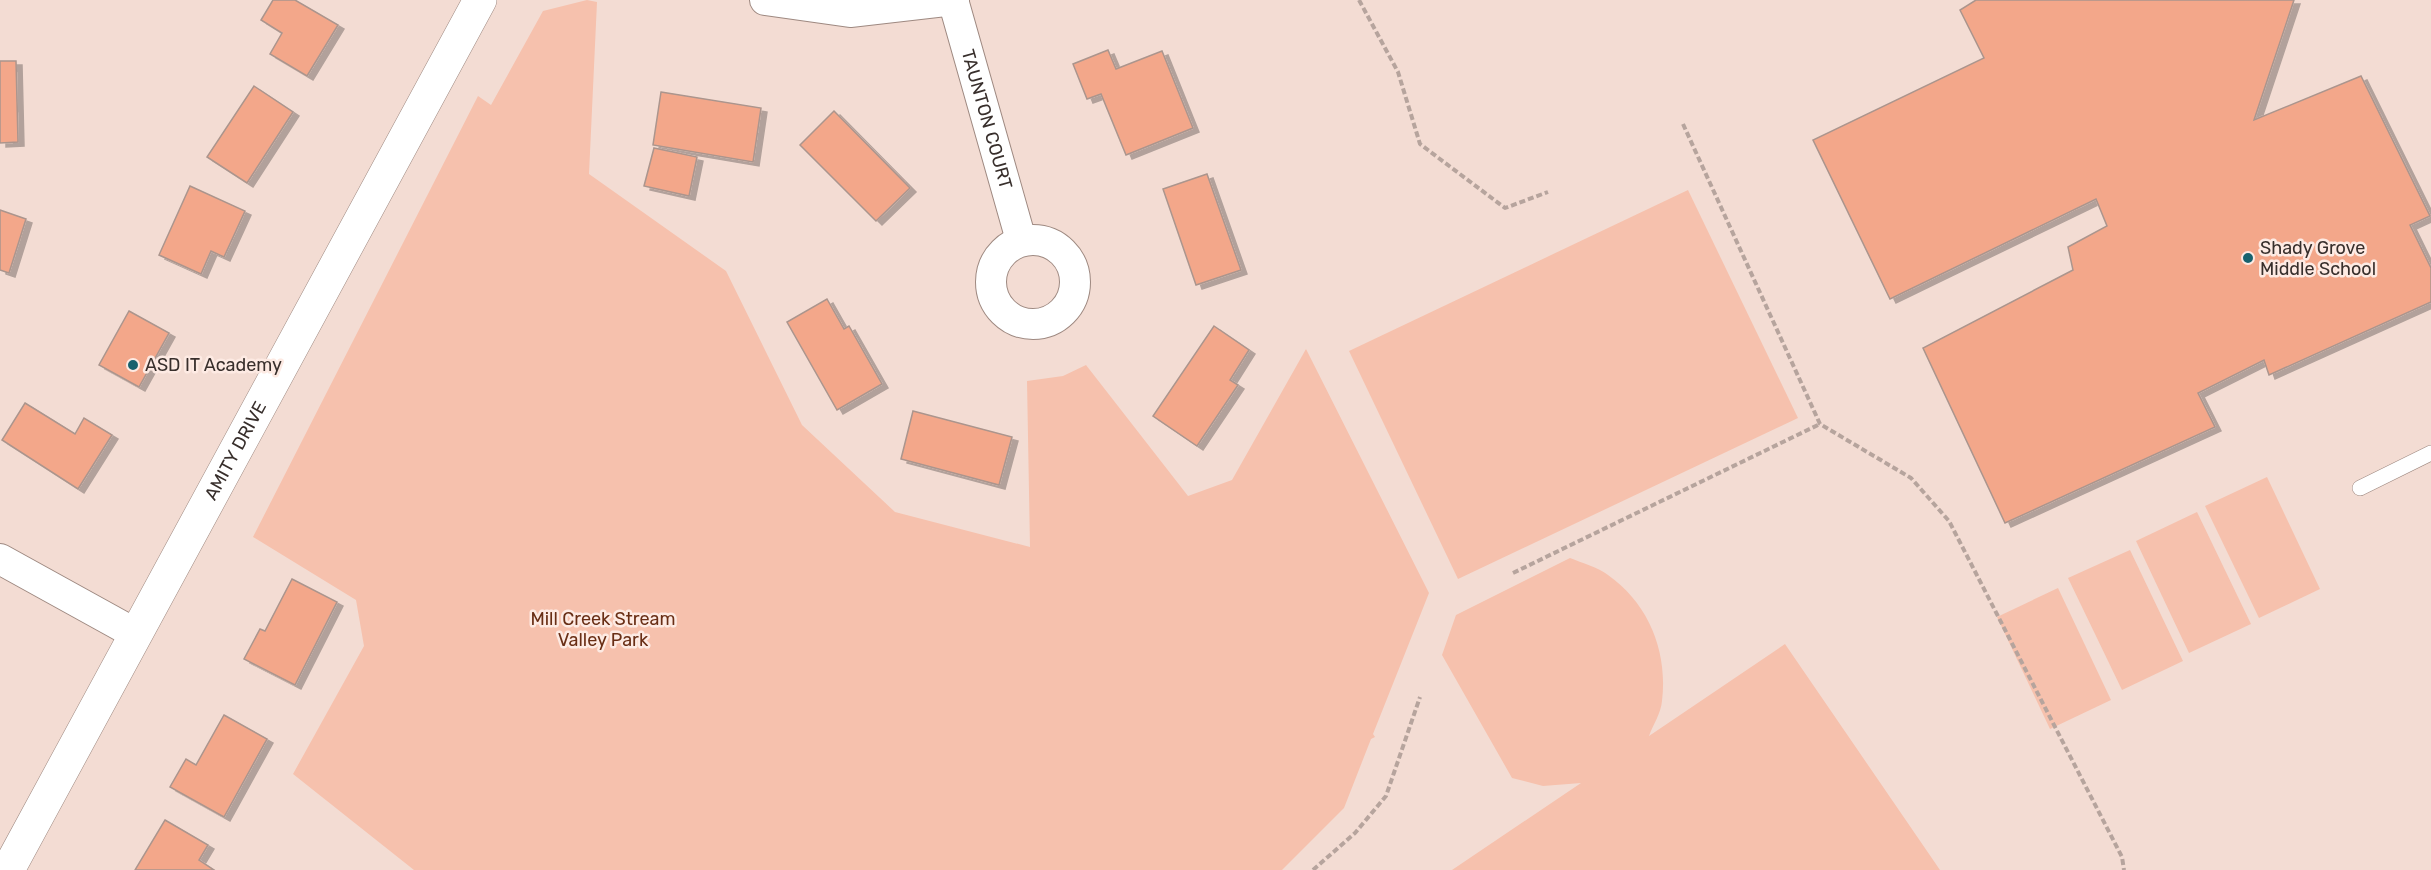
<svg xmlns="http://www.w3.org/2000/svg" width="2431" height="870" font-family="Rubik,sans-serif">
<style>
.green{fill:#f6c1ad}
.building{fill:#f3a78a;stroke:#ab958d;stroke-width:1.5;filter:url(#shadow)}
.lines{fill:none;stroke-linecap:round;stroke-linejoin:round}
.lane-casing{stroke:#9e8981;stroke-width:16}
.street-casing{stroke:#9e8981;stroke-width:32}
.secondary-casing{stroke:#9e8981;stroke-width:34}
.path{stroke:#b6a49d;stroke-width:4;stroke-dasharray:6 3;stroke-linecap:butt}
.lane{stroke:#fff;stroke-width:15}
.street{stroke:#fff;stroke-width:30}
.secondary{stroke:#fff;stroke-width:33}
.poi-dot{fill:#17626e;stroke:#fdeae3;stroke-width:2}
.labels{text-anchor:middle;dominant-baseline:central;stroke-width:5;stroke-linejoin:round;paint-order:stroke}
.street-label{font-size:18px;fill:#382f2c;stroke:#fdeae3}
.poi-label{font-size:18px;fill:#382f2c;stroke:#fdeae3;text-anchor:start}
.park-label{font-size:18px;fill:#692e15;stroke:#fdeae3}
</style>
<defs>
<filter id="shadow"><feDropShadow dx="6" dy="4" stdDeviation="0" flood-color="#0004"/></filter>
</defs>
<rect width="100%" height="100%" fill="#f3dcd3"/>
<g class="green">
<polygon points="587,0 597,2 589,174 726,271 802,425 895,512 1030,547 1027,381 1063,376 1086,365 1188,496 1232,480 1306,349 1429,593 1373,734 1375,737 1371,739 1344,808 1282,870 414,870 293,774 364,646 356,600 253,537 478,96 491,105 543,11"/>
<polygon points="1688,190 1798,418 1458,579 1349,351"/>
<polygon points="2267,477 2320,589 2259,618 2205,506"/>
<polygon points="2197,512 2251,624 2189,653 2136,541"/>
<polygon points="2130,550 2183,661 2122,690 2068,578"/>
<path d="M1570,558c12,5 28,9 38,17 41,29 60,77 54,126 -1,12 -9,24 -13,35l136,-92 155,226h-488l129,-87 -38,3 -31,-8 -70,-123 14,-40z"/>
<polygon points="2058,588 2111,700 2050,729 1997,617"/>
</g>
<g class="building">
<polygon points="273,0 295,0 338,25 307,76 270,54 282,33 261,20"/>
<polygon points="1976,0 2294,0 2254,120 2361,76 2430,216 2410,225 2431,268 2431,302 2269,375 2264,360 2198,393 2215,427 2005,523 1923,348 2073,270 2068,247 2107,226 2096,199 1890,299 1813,140 1984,58 1960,10"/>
<polygon points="1108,50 1116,69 1162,51 1193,128 1126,155 1101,94 1087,99 1073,64"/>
<polygon points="0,61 16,61 18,142 0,143"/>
<polygon points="254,86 293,112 247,183 207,157"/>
<polygon points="661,92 761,108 753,162 653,145"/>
<polygon points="834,111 910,188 876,221 800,145"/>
<polygon points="654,148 697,157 689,196 644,186"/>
<polygon points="1207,174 1241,270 1196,285 1163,189"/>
<polygon points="190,186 245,211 224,257 211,251 201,274 159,255"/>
<polygon points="0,210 26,219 9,273 0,270"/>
<polygon points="827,299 844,329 849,326 882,384 837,410 787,322"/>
<polygon points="129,311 169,333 139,387 99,365"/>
<polygon points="1214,326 1249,350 1230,380 1238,385 1197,446 1153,416"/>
<polygon points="25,403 75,434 84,418 112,435 78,489 2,440"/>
<polygon points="913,411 1012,437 999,485 901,459"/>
<polygon points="292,579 337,602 295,685 244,659 260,629 265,631"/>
<polygon points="224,715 267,739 224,817 170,787 186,759 196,765"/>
<polygon points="165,820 208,845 199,860 214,870 135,870"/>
</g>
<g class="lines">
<defs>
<polyline id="lane" points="2360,488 2431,453"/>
<g id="street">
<polyline points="765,0 850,12 954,0"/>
<path id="s1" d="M953,0l68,240"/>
<circle cx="1033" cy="282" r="42"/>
<polyline points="0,559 134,633"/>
</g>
<g id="secondary">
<path id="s2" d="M8,870l472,-870"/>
</g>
</defs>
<use href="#lane" class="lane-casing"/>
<use href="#street" class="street-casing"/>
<use href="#secondary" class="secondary-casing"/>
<g class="path">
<polyline points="1359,0 1398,72 1420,144 1505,208 1548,192"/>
<polyline points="1683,124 1820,424 1911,478 1949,521 2122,857 2124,870"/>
<polyline points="1513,573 1820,424"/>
<polyline points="1313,870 1355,833 1386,796 1420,697"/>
</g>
<use href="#lane" class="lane"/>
<use href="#street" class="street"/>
<use href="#secondary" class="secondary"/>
</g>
<g class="poi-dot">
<circle cx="2248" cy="258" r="6"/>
<circle cx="133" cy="365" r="6"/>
</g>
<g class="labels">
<g class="street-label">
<text stroke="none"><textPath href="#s1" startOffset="124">TAUNTON COURT</textPath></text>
<text stroke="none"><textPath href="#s2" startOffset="477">AMITY DRIVE</textPath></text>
</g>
<g class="poi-label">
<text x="2260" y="248">Shady Grove<tspan x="2260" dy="21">Middle School</tspan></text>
<text x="145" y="365">ASD IT Academy</text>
</g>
<g class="park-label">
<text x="603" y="619">Mill Creek Stream<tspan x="603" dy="21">Valley Park</tspan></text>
</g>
</g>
</svg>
